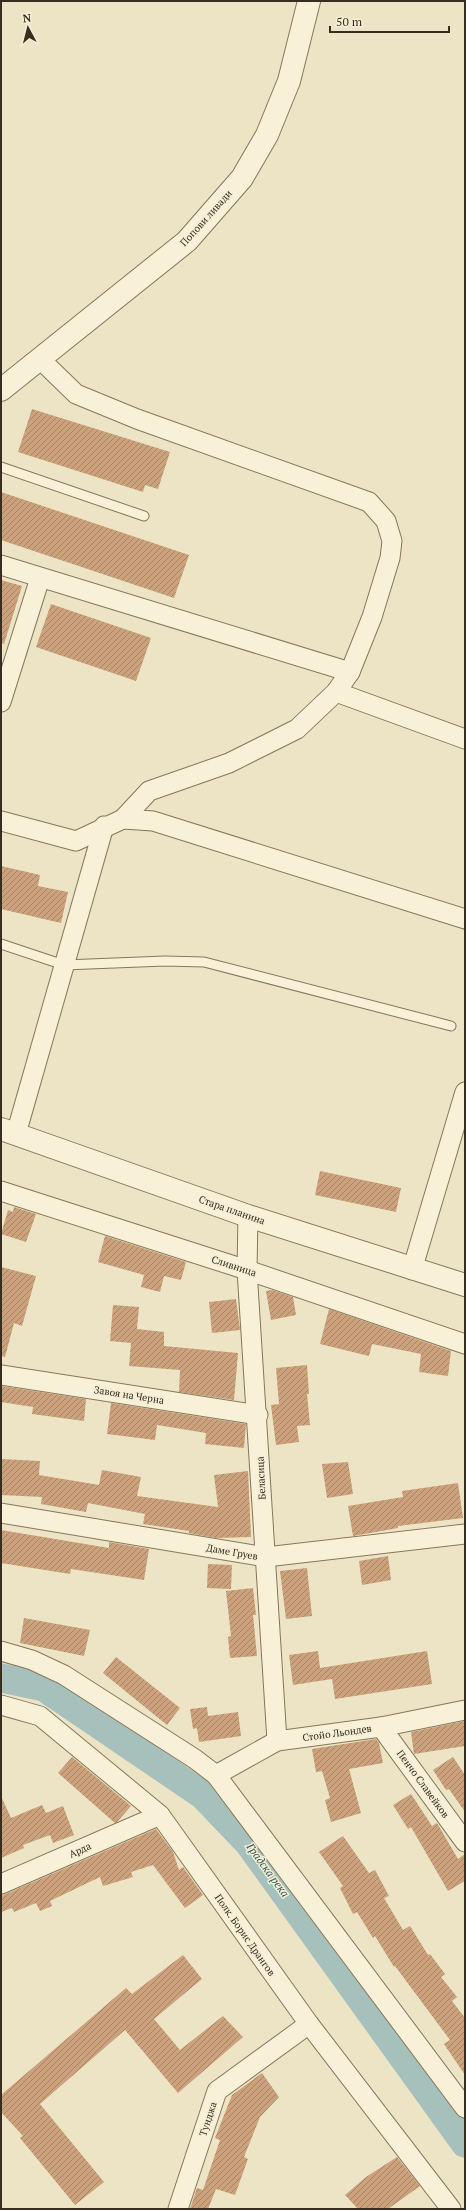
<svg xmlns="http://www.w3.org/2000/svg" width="466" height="2210" font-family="'PT Serif',serif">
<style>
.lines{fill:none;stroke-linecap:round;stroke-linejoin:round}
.river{stroke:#a6c1bb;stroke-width:29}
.building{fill:url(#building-hatch)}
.service-casing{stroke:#88765b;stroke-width:11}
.minor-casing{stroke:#88765b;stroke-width:21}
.tertiary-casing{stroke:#88765b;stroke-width:24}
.service{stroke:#f8f1d8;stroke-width:9}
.minor{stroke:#f8f1d8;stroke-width:19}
.tertiary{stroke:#f8f1d8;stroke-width:22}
.labels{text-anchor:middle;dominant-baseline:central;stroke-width:3;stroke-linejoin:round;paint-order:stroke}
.street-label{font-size:10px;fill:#382d1f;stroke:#f5eed4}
.water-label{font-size:11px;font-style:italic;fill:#2e5758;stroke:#f5eed4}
</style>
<defs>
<pattern id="building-hatch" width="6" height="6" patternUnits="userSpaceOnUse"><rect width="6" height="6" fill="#cba27b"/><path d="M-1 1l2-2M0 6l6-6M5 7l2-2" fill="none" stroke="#a68464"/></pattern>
</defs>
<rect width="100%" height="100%" fill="#ede4c5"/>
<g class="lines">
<polyline class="river" points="1,1678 44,1687 203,1795 249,1843 465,2143"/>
</g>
<g class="building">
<polygon points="32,409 170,452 158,489 145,485 143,492 18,452"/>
<polygon points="1,492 189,555 174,598 1,540"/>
<polygon points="1,580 22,586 4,644 1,643"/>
<polygon points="51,604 151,638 136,681 36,647"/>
<polygon points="1,866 40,875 38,886 68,892 61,923 1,909"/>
<polygon points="320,1171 401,1188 396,1212 315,1195"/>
<polygon points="14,1207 36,1214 26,1242 1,1234 8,1210 13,1212"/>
<polygon points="105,1236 186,1262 181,1280 164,1276 160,1292 141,1287 144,1275 98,1262"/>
<polygon points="1,1267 36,1276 22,1326 14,1323 5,1357 1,1356"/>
<polygon points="272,1290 293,1297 296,1315 271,1320 266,1291"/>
<polygon points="236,1299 240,1330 212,1333 209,1302"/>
<polygon points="113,1305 139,1307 137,1329 164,1332 164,1346 238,1353 234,1400 179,1392 180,1370 129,1366 131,1343 110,1341"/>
<polygon points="329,1309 451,1351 448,1376 419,1372 421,1354 372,1344 369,1356 320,1344"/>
<polygon points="307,1365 309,1394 307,1394 310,1425 297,1426 299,1442 276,1445 271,1405 279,1404 276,1368"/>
<polygon points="1,1386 86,1399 84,1421 32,1414 33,1407 1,1402"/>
<polygon points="111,1403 246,1424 244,1448 205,1444 206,1433 157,1425 155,1440 107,1434"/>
<polygon points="1,1459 40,1461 39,1475 99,1485 102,1470 141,1477 137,1496 218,1507 214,1475 248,1471 251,1537 216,1538 189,1533 189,1531 143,1524 145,1514 88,1503 86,1512 41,1504 42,1497 1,1495"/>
<polygon points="348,1462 353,1494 327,1498 322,1464"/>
<polygon points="458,1483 463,1518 398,1526 398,1528 353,1536 348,1506 403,1497 402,1491"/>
<polygon points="1,1530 109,1548 109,1542 149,1549 144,1580 71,1569 70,1574 1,1563"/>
<polygon points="388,1556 391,1580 362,1585 359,1561"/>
<polygon points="208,1564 232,1565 231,1589 207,1588"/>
<polygon points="307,1568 312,1616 286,1619 280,1571"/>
<polygon points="253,1588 256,1615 253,1615 257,1656 230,1658 228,1637 231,1636 226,1591"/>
<polygon points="24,1618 90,1630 84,1656 20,1643"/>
<polygon points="318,1651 320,1668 427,1651 432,1684 335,1699 332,1679 293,1685 289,1655"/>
<polygon points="116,1657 180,1708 167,1725 103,1673"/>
<polygon points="207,1707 208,1716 238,1712 241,1736 199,1742 197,1728 193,1729 190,1709"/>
<polygon points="465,1721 465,1746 414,1754 411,1732"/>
<polygon points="376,1739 379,1743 383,1763 349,1769 361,1813 331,1822 325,1800 330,1798 322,1771 316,1772 312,1749"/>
<polygon points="72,1757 131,1806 117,1822 115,1823 58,1773"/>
<polygon points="453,1757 465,1775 465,1812 449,1789 446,1790 433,1770"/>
<polygon points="411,1794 432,1826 437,1823 458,1859 465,1854 465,1881 448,1891 411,1827 408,1829 393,1805"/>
<polygon points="1,1796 11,1818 42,1805 46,1813 63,1806 74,1835 53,1843 50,1835 23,1845 24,1848 1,1858"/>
<polygon points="156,1829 173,1852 179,1870 183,1867 203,1895 185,1908 153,1865 131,1872 133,1877 103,1886 100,1877 50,1901 52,1906 40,1911 36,1903 14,1912 12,1908 1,1912 1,1896"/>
<polygon points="343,1836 369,1873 375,1870 389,1896 384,1898 403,1930 410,1926 428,1955 430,1954 445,1974 441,1977 457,1997 452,2001 465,2018 465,2075 444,2044 450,2040 395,1966 394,1967 375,1936 373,1938 357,1912 353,1914 340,1888 343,1886 319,1852"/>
<polygon points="183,1955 202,1979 154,2019 180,2050 223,2016 243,2037 178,2093 125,2030 40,2104 104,2182 75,2205 20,2138 23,2136 1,2112 1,2095 126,1988 132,1994"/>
<polygon points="262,2073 279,2097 260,2117 244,2157 248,2159 235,2195 216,2189 208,2209 190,2209 197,2188 203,2190 220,2140 215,2138 232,2095"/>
<polygon points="397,2157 420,2186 388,2209 358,2209 345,2195 366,2177"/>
</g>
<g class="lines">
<defs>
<g id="service">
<polyline points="1,467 144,516"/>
<polyline points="1,944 64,965 165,961 204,962 451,1026"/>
</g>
<g id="minor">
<polyline points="40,359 76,394 137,419 369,502 386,521 392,541 390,558 372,617 350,672 336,692 297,729 229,763 149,791 123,819"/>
<polyline points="1,565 350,672"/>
<polyline points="336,692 465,739"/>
<polyline points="1,702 40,578"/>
<polyline points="1,821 76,841 123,819 153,821 465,919"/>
<polyline points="16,1134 104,826"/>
<polyline points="1,1191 247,1270 465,1344"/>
<polyline points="248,1216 247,1270 277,1741"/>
<polyline points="412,1270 465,1092"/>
<polyline points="1,1375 258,1415"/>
<polyline points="1,1513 266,1557 465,1534"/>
<polyline points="1,1651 32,1660 64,1675 195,1759 216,1775 465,2108"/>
<polyline points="1,1705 40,1716 160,1815 309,2024 451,2209"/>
<polyline points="381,1727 465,1842"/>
<polyline points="216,1775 277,1741 381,1727 465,1710"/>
<polyline points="1,1884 160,1815"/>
<polyline points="178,2209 217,2091 309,2024"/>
</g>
<g id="tertiary">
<polyline points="1,390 187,241 242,178 267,135 289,81 309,1"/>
<polyline points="1,1129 248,1216 465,1285"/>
</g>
</defs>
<use href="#service" class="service-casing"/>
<use href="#minor" class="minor-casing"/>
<use href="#tertiary" class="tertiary-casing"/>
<use href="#service" class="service"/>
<use href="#minor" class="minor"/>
<use href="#tertiary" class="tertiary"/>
</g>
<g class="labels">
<g class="street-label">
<text transform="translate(206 218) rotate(-48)">Попови ливади</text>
<text transform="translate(232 1210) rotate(19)">Стара планина</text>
<text transform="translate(234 1266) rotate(18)">Сливница</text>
<text transform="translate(129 1395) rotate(9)">Завоя на Черна</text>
<text transform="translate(261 1478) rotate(-93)">Беласица</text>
<text transform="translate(232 1552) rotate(10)">Даме Груев</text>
<text transform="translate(337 1733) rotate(-8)">Стойо Льондев</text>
<text transform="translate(423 1784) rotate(54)">Пенчо Славейков</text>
<text transform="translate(80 1850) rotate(-24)">Арда</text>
<text transform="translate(245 1935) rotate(55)">Полк. Борис Дрангов</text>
<text transform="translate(208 2119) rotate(-72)">Тунджа</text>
</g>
<g class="water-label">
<text transform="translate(268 1870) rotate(54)">Градска река</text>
</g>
</g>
<rect width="466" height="2210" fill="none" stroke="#382d1f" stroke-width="4"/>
<g transform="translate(28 28) rotate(353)" stroke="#f5eed4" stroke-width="3" paint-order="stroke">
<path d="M0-3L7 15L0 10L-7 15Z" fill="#382d1f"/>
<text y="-6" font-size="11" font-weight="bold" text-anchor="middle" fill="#382d1f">N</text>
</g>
<path d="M330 26v6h119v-6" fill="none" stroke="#382d1f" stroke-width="2"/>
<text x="336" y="26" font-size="12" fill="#382d1f" stroke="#f5eed4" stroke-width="3" paint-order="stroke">50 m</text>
</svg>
